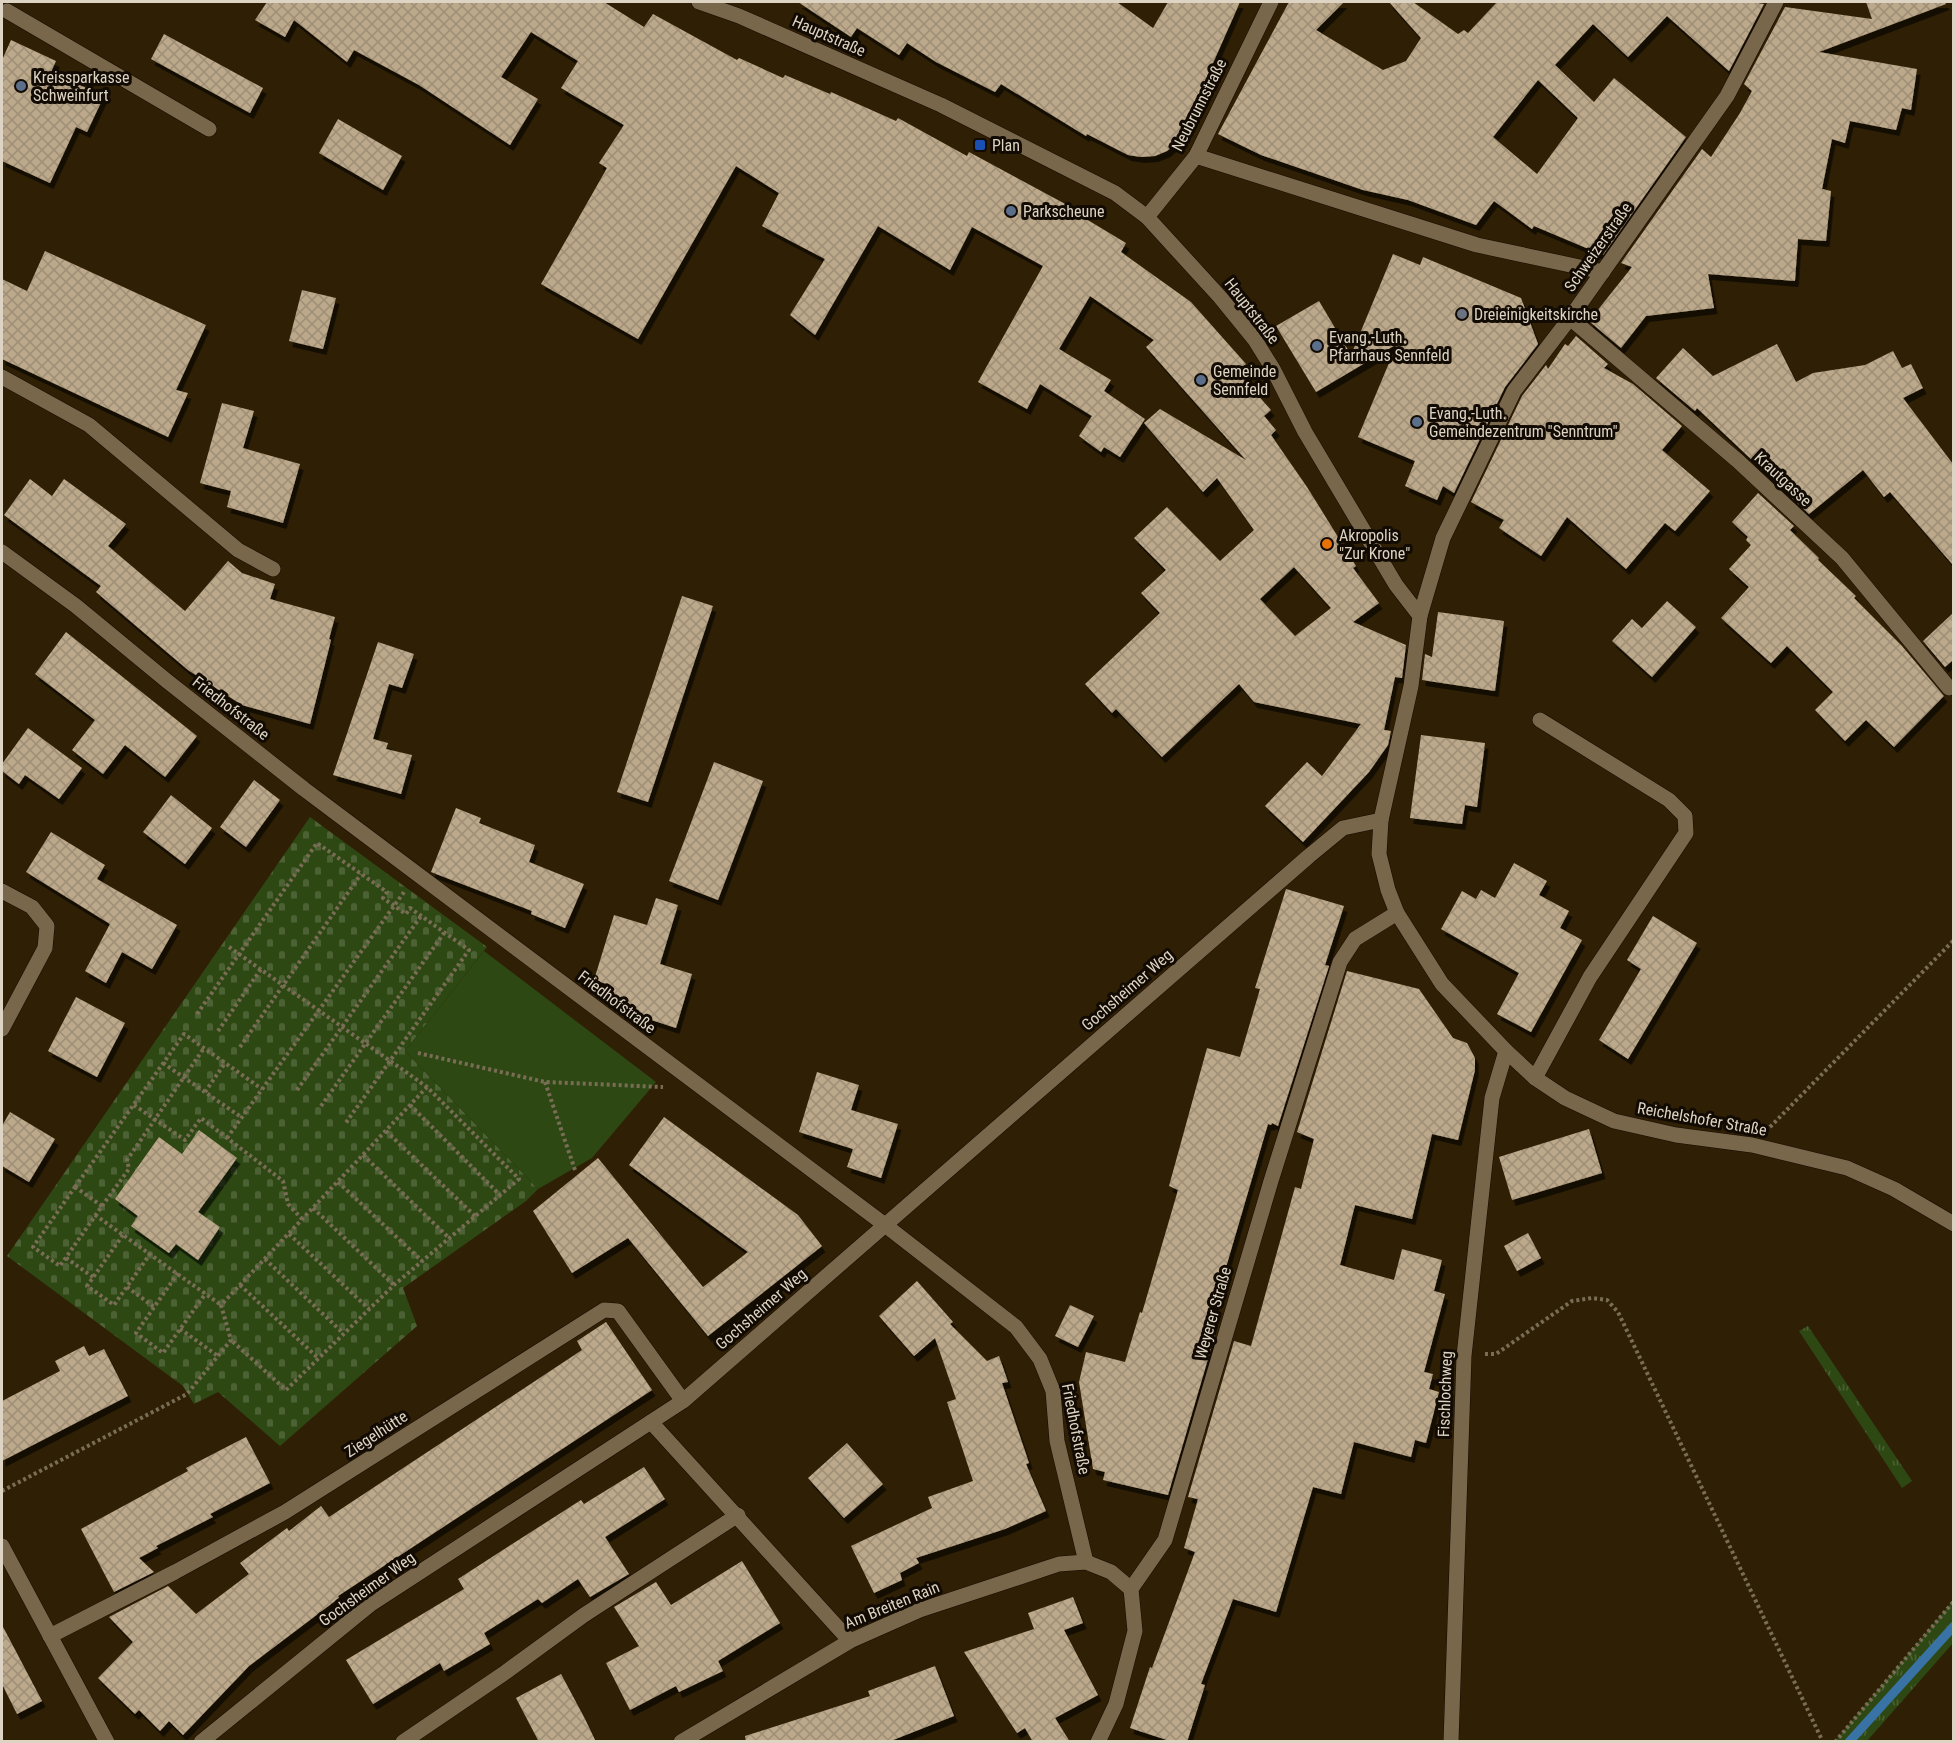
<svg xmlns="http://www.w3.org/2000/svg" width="1955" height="1743" font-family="'Roboto Condensed',sans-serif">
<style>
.grass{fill:url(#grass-tufts)}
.cemetery{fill:url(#cemetery-stones)}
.park{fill:#2e4813}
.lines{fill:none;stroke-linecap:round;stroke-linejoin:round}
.stream{stroke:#3972a5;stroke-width:9}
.building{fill:url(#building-cross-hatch);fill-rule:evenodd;filter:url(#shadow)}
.minor-casing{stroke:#170900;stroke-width:16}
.path{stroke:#796d56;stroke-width:4;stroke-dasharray:3 3;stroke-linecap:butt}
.minor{stroke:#78674b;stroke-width:15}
.service-dot{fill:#5c6f8a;stroke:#120b03;stroke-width:2}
.transit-dot{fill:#1a4fb4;stroke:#120b03;stroke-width:2}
.worship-dot{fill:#6b7280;stroke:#120b03;stroke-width:2}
.food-dot{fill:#e8710a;stroke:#120b03;stroke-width:2}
.labels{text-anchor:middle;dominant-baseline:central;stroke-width:6;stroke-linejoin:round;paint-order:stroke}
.street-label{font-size:16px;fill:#ded4c4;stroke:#120b03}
.poi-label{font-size:16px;fill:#ded4c4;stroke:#120b03;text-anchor:start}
</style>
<defs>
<pattern id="grass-tufts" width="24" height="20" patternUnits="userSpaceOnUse" patternTransform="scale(1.5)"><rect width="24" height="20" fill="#2e4813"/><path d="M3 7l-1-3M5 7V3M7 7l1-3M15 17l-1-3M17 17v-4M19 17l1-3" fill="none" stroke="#4c6234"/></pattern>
<pattern id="cemetery-stones" width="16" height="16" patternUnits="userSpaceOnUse" patternTransform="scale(1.5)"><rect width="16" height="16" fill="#2e4813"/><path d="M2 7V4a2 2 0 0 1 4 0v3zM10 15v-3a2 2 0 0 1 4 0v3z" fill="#4c6234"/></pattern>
<pattern id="building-cross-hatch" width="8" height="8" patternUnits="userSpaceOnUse" patternTransform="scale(1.5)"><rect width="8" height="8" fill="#bca88a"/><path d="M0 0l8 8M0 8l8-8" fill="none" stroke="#9e8e76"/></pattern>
<filter id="shadow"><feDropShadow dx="3.5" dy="6" stdDeviation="0" flood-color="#0009"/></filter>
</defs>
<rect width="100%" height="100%" fill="#2f2005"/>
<g class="grass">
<polygon points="1808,1326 1912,1481 1902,1488 1799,1331"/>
<polygon points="1953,1601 1953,1643 1867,1741 1835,1741"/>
</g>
<polygon class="cemetery" points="310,817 487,947 405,1051 538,1189 526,1201 403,1288 417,1326 280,1446 218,1392 194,1404 183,1386 7,1256"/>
<polygon class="park" points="484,951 656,1082 592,1158 538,1189 405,1051"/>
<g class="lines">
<polyline class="stream" points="1849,1742 1954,1626"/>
</g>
<g class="building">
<path d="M267,2h337l40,25 9,-13 84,46 2,-2 44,20 2,-3 45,19 1,-2 65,29 2,-3 69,38 2,-4 113,61 -1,3 45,27 -5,9 70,50 55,62 -9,8 34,38 -7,6 12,14 -5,5 36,52 49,79 -3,2 26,35 -26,19 53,23 -4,33 -7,-1 -11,53 7,1 -3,14 -19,27 -66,70 -38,-36 42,-44 15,14 39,-52 -107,-22 -15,-18 -77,73 -46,-48 -4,4 -27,-29 75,-71 -19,-20 25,-23 -32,-32 33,-31 53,54 34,-31 -37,-52 -14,14 -59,-69 16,-14 86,51 -100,-113 8,-7 -64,-44 -31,53 52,31 -7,11 41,28 -25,38 -16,-10 -3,5 -22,-16 13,-20 -52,-32 -13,25 -49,-27 65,-116 -71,-39 -22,43 -72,-44 -63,109 -25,-20 35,-56 -63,-33 17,-33 -43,-27 -98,173 -97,-55 66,-116 -8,-5 25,-38 -63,-37 17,-27 -47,-29 -30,45 37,22 -28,46 -91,-60 -65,-35 -7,12 -53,-42 -9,17 -30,-17zM1294,567l37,41 -36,28 -35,-37z"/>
<polygon points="798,2 1117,2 1153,28 1168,2 1240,2 1186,124 1189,125 1178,142 1167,151 1155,156 1141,157 1128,155 1087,134 1086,136 1001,84 995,92 936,62 907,43 899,55 857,28 851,37"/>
<path d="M1289,2h55l-28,28 67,40 23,-9 15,-23 -32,-36h24l45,32 6,-4 4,3 29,-31h254l13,2 -35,67 -62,-55 -39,41 -35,-33 -38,41 39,37 20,-24 72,59 -83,118 -69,-29 -2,3 -38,-28 -18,24 -68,-25 -45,-10 -102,-35 -43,-21zM1538,80l40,38 -41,56 -44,-37z"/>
<polygon points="1866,2 1945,2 1946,4 1819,52 1917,69 1911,110 1902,108 1896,130 1850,121 1845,143 1832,139 1822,189 1831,191 1826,241 1798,239 1795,281 1708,274 1714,308 1646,316 1621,348 1589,321 1632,267 1621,263 1702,149 1711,157 1740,113 1752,91 1744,84 1785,7 1872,19"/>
<polygon points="164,34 263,88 250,113 151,59"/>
<polygon points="11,40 56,61 51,72 104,96 87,132 76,127 50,183 2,161 2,60"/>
<polygon points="338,119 402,156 383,190 319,153"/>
<polygon points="45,251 206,325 176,390 188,393 168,437 2,359 2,279 27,291"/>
<polygon points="1393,254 1420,265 1423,257 1521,298 1538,344 1505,387 1454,493 1443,486 1437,500 1405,486 1415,461 1358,437 1397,344 1316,392 1276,326 1319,301 1351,355"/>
<polygon points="302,290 336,298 323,349 289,341"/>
<polygon points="1576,336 1608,364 1604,368 1633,384 1682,426 1662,450 1710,491 1675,531 1665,523 1626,569 1567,517 1541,556 1499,528 1504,520 1471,502 1522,396 1546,365 1548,369 1565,344 1568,346"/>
<polygon points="1777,344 1796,382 1813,373 1865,365 1893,351 1902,368 1911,364 1923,388 1903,398 1953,464 1953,565 1890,492 1884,497 1863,470 1809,514 1697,408 1695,411 1656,378 1683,348 1713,376"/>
<polygon points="222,403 254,411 243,448 300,464 283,523 227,507 231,491 200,483"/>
<polygon points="30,479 52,496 64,479 126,524 108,546 185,611 228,561 242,573 275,584 270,599 335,617 329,639 331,640 310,724 242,705 188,670 96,592 101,586 4,515"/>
<polygon points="1758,493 1794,526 1790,530 1819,558 1818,560 1856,596 1854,598 1902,646 1944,696 1894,747 1866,720 1845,741 1815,710 1833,692 1787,646 1771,663 1721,618 1749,587 1729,569 1751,545 1746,540 1748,537 1732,522"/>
<polygon points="682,596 713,606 648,802 617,792"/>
<polygon points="1667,601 1696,627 1652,677 1612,641 1632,619 1642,628"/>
<polygon points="1438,612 1504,621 1495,691 1422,680 1425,654 1432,657"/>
<polygon points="1953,613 1953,660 1945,667 1923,641"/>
<polygon points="66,632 197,736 165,777 125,745 103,774 72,750 95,720 35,674"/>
<polygon points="378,642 414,654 402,688 389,684 373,739 388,743 386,749 412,755 401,794 333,775"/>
<polygon points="28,728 82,768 59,799 25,775 19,784 2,771 2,764"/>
<polygon points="1421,735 1485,743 1477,807 1465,805 1462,824 1410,818"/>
<polygon points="714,762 763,781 718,900 669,881"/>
<polygon points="254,780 280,800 246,847 220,827"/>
<polygon points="171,795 212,828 185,864 143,832"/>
<polygon points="456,808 481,818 479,823 535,845 529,862 584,884 565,928 531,914 532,911 431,872"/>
<polygon points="51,832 105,865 97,879 177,925 152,969 122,952 106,983 85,971 110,924 26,872"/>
<polygon points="1514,863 1547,881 1539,895 1569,911 1560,928 1582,940 1531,1032 1497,1014 1519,973 1441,929 1462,891 1476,899 1481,890 1495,898"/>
<polygon points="1286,889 1344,906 1325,965 1329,966 1278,1126 1272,1123 1271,1125 1268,1124 1207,1332 1215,1335 1168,1495 1103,1480 1105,1472 1093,1469 1079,1382 1086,1352 1125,1362 1140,1312 1142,1313 1178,1190 1169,1186 1207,1048 1240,1057 1260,989 1255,988"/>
<polygon points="656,898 678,905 660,964 692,974 676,1028 621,1010 624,1002 607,997 610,985 594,980 614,915 647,925"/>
<polygon points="1653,916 1697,943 1628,1059 1599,1040 1641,969 1627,960"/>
<polygon points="1347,971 1419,989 1453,1038 1467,1043 1475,1058 1475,1070 1458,1140 1432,1134 1412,1219 1355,1205 1340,1265 1394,1280 1402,1249 1442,1260 1434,1291 1445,1294 1424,1372 1433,1374 1429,1389 1439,1392 1426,1443 1415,1440 1411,1457 1354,1442 1341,1494 1313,1487 1276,1612 1233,1599 1201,1684 1205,1685 1187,1742 1173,1742 1130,1728 1150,1667 1152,1668 1195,1552 1184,1548 1198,1499 1188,1497 1234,1341 1251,1346 1295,1187 1301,1189 1314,1139 1297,1132"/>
<polygon points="76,997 125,1023 97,1077 48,1051"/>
<polygon points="817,1072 859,1085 851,1110 898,1124 881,1178 847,1167 853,1149 799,1132"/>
<polygon points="10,1112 55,1139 29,1182 2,1166 2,1126"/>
<polygon points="664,1117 798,1215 822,1246 708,1336 628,1238 572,1273 533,1211 598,1158 703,1287 748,1252 629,1165"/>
<polygon points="1589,1129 1602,1173 1512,1200 1499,1157"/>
<polygon points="199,1130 237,1158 198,1212 220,1227 198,1260 176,1244 169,1253 131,1226 138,1216 115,1199 159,1137 182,1154"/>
<polygon points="1528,1233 1541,1258 1517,1271 1504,1246"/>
<polygon points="917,1281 953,1322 950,1324 987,1361 999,1356 1008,1382 1002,1383 1029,1463 1026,1464 1046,1511 1005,1529 916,1558 919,1563 900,1573 902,1580 874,1593 851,1546 932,1508 928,1497 973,1481 947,1402 956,1399 935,1338 914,1356 879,1316"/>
<polygon points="1070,1305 1094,1316 1078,1347 1055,1336"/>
<polygon points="606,1322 652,1390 338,1596 339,1598 249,1666 183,1735 169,1721 160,1731 139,1710 135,1714 98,1678 133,1642 109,1617 168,1586 196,1614 249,1574 240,1563 287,1528 289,1531 321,1506 329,1517 582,1350 577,1341"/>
<polygon points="84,1346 89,1356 104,1349 128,1396 2,1461 2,1401 60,1371 55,1361"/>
<polygon points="246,1437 270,1483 210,1514 213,1517 156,1546 158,1548 139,1558 154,1572 114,1592 81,1529 188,1471 186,1468"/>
<polygon points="847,1443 883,1484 844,1518 808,1478"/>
<polygon points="644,1467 665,1499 605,1537 629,1574 590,1597 578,1579 542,1603 538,1599 484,1633 490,1644 444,1671 440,1663 373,1704 346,1660 464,1589 458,1579 506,1548 581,1500 584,1504"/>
<polygon points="742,1561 780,1623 718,1661 723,1671 679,1692 676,1686 630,1710 606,1663 639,1646 614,1607 656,1582 671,1605"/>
<polygon points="1073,1597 1083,1623 1064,1630 1098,1695 1055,1718 1070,1742 1033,1742 1025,1728 1017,1733 964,1652 1034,1629 1028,1613"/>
<polygon points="2,1625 42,1701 17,1714 2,1684"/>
<polygon points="935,1666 954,1716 888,1742 746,1742 745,1736 870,1696 868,1691"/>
<polygon points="561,1674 585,1719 596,1742 539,1742 516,1698"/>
</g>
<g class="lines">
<defs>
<g id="minor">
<polyline points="699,2 739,16 941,105 1115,193 1147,217 1220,297 1255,340 1273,369 1305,432 1396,585 1420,616"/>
<polyline points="1776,2 1727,96 1570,318 1514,391 1443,538 1420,616 1411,686 1381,820 1379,854 1388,890 1397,913 1442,984 1506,1051 1535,1078 1565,1098 1614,1121 1676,1135 1752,1145 1847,1168 1894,1189 1954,1224"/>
<polyline points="7,11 209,129"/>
<polyline points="1196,156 1477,245 1603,272"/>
<polyline points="1147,217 1196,156 1271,2"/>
<polyline points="1570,318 1738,461 1842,558 1949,688"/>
<polyline points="2,377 89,425 238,550 273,569"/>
<polyline points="2,552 76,606 167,681 304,789 885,1225 1016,1327 1040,1359 1053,1391 1057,1441 1086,1562"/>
<polyline points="2,891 32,907 47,926 45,948 2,1029"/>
<polyline points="1535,1078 1590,977 1686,833 1685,816 1669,800 1540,720"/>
<polyline points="651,1422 850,1641"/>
<polyline points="2,1546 107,1742"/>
<polyline points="50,1636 175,1572 285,1512 604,1310 618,1311 683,1401"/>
<polyline points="201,1742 371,1604 683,1401 1309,856 1343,828 1381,820"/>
<polyline points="403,1742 503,1674 584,1615 738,1515"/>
<polyline points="681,1742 850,1641 920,1610 1059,1564 1086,1562 1111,1572 1131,1589"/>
<polyline points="1098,1742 1116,1704 1135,1631 1131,1589 1165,1540 1271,1181 1340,962 1355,939 1397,913"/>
<polyline points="1451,1742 1464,1356 1492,1098 1506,1051"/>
</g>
</defs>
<use href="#minor" class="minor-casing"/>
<g class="path">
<polyline points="229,947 427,1087 519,1179 394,1285 286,1390 231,1340"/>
<polyline points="197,1014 317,843 387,892 383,898 406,914 410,908 469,950 345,1124"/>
<polyline points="218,1031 261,969"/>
<polyline points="240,1047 361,874"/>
<polyline points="418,1053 545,1082 663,1087"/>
<polyline points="163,1063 241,1117"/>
<polyline points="545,1082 575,1170"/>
<polyline points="297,1090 421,916"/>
<polyline points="205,1092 225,1063"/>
<polyline points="134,1105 185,1140 201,1118 283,1181 288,1204 302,1219"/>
<polyline points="410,1105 500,1195"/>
<polyline points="321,1106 444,933"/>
<polyline points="1770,1127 1954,940"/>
<polyline points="386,1131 475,1216"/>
<polyline points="227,1138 404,892"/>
<polyline points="363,1155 449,1238"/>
<polyline points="338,1182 422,1261"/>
<polyline points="75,1187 184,1034 262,1089"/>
<polygon points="75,1187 102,1206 60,1266 33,1247"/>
<polyline points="102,1206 129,1169 127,1160 204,1048"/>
<polyline points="313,1208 394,1285"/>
<polyline points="95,1215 221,1305"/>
<polyline points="289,1234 369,1309"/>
<polyline points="123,1235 87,1286 114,1305 150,1254"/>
<polyline points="66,1258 93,1277"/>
<polyline points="265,1259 343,1333"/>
<polyline points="178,1273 136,1333 163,1353 206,1293"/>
<polyline points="240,1285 318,1358"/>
<polyline points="127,1287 154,1307"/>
<polyline points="180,1329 218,1356"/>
<polyline points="1485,1354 1496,1354 1572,1301 1592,1298 1607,1300 1618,1312 1823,1742"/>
<polyline points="2,1491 187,1394 231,1340 221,1305 427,1087"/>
<polyline points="1835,1742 1954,1601"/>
</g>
<use href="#minor" class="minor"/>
</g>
<g class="service-dot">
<circle cx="21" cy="86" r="6"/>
<circle cx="1011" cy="211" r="6"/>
<circle cx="1317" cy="346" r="6"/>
<circle cx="1201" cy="380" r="6"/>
<circle cx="1417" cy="422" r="6"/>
</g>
<rect class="transit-dot" x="974" y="139" width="12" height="12" rx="3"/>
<circle class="worship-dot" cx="1462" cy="314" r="6"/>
<circle class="food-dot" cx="1327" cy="544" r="6"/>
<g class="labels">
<g class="street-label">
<text transform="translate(829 36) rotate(24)">Hauptstraße</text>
<text transform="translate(1199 105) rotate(-63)">Neubrunnstraße</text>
<text transform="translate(1598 247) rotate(-55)">Schweizerstraße</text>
<text transform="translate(1252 311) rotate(52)">Hauptstraße</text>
<text transform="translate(1783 479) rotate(43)">Krautgasse</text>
<text transform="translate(231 708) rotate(38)">Friedhofstraße</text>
<text transform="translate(1127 990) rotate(-41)">Gochsheimer Weg</text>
<text transform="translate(617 1002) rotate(37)">Friedhofstraße</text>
<text transform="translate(1702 1119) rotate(10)">Reichelshofer Straße</text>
<text transform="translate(761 1309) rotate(-41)">Gochsheimer Weg</text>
<text transform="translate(1213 1313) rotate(-74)">Weyerer Straße</text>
<text transform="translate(1445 1394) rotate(-88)">Fischlochweg</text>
<text transform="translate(1076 1429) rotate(79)">Friedhofstraße</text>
<text transform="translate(376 1434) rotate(-33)">Ziegelhütte</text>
<text transform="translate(367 1589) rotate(-36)">Gochsheimer Weg</text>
<text transform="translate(892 1605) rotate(-22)">Am Breiten Rain</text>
</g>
<g class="poi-label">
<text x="33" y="77">Kreissparkasse<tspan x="33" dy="18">Schweinfurt</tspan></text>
<text x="992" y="145">Plan</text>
<text x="1023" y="211">Parkscheune</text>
<text x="1474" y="314">Dreieinigkeitskirche</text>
<text x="1329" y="337">Evang.-Luth.<tspan x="1329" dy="18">Pfarrhaus Sennfeld</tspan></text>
<text x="1213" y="371">Gemeinde<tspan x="1213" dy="18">Sennfeld</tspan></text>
<text x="1429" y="413">Evang.-Luth.<tspan x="1429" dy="18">Gemeindezentrum "Senntrum"</tspan></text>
<text x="1339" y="535">Akropolis<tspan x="1339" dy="18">"Zur Krone"</tspan></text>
</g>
</g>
<rect width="1955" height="1743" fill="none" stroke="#ded4c4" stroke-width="6"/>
</svg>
